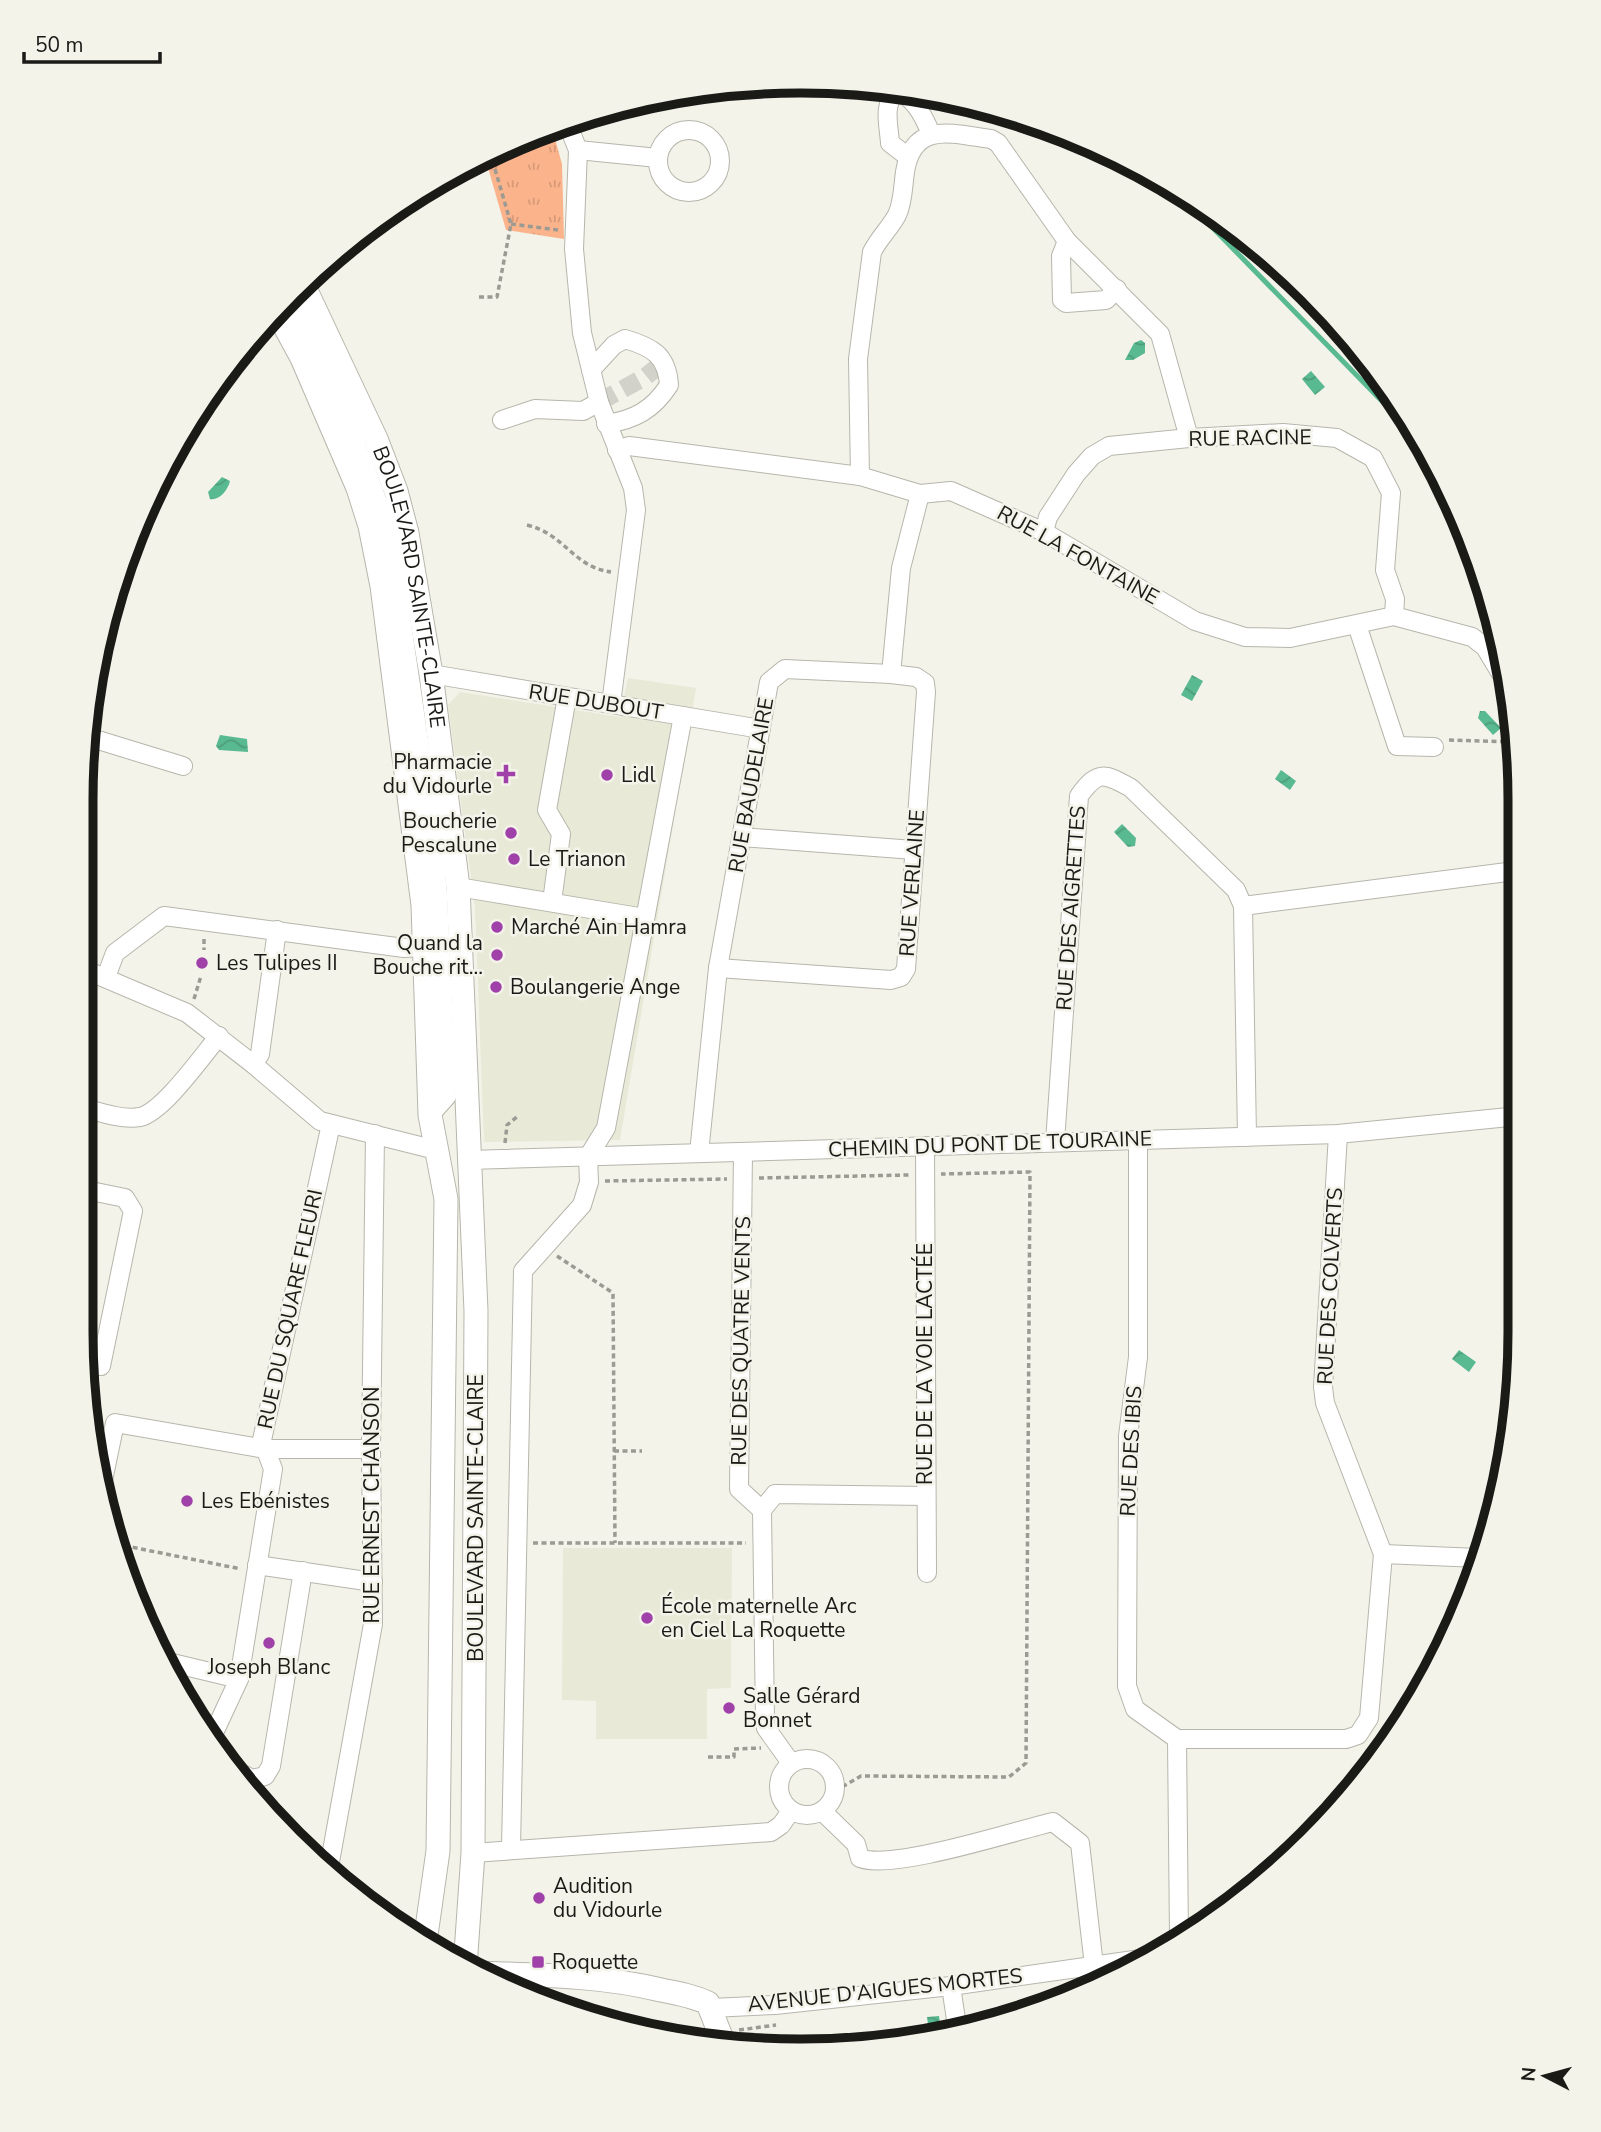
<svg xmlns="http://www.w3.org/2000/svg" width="1601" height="2132" font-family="'Nunito Sans',sans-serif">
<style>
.built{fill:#e9e9d8}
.grass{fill:url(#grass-tufts)}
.water{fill:url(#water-waves)}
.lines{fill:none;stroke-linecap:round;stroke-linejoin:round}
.stream{stroke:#59b990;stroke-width:5}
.minor-tunnel{stroke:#d2d2ca;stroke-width:18;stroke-dasharray:18 9;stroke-linecap:butt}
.minor-casing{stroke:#b6b6ac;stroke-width:20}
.major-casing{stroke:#b6b6ac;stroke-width:25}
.path{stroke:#9b9b94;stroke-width:3.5;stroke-dasharray:5 3.5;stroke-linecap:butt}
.minor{stroke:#fff;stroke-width:18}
.major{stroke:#fff;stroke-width:23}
.poi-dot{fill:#a041a9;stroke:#f3f3e9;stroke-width:2.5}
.labels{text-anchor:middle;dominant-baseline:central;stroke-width:5;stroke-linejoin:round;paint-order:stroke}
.street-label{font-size:21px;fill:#1a1a17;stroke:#f3f3e9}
.poi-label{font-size:21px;fill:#1a1a17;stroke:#f3f3e9;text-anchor:start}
.rim{fill:none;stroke:#1a1a17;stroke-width:9}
</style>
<defs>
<pattern id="grass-tufts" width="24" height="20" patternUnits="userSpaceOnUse" patternTransform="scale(1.75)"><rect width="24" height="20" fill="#fbb38b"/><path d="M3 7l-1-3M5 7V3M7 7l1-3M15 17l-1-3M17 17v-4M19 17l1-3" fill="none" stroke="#d79977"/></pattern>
<pattern id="water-waves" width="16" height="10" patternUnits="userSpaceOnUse" patternTransform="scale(1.75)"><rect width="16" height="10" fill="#59b990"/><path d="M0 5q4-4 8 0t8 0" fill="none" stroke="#4d9e7b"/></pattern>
</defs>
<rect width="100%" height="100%" fill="#f3f3e9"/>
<g class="built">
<polygon points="628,678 696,688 620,1140 484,1142 475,908 448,705 460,692 620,717"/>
<polygon points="563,1548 732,1548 731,1688 707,1689 707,1739 596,1739 596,1701 562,1700"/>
</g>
<polygon class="grass" points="552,128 562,164 564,239 506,230 484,154"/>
<g class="water">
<polygon points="1141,340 1145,343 1145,353 1133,360 1125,360 1134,343"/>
<polygon points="1311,371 1325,387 1315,395 1302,379"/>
<path d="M222,477l8,4c-2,9 -11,20 -20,18l-2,-7z"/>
<polygon points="1192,675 1203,681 1192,701 1181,695"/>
<polygon points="1480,711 1485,711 1501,728 1493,735 1478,718"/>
<polygon points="220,735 247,739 248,752 219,750 216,746"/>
<polygon points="1281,770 1296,781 1290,790 1275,779"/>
<polygon points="1122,824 1136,838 1135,846 1128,847 1114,832"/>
<polygon points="1459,1350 1476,1362 1469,1372 1452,1359"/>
<polygon points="939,2016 942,2036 930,2038 927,2017"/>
</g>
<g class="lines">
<polyline class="stream" points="1169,183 1411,431"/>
<polyline class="minor-tunnel" points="599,402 645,377 665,361"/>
<defs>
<g id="minor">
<polyline points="567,123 578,150 574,249 582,333 599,402 633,488 636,510 611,704"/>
<circle cx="689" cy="161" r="31"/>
<polyline points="578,150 658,158"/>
<path d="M907,156l-17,-13c-1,-17 -8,-40 7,-51 17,4 28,27 34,42"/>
<polyline points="1067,241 1061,256 1062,300 1066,303 1106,300 1117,289"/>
<path d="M286,298h4c39,77 73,156 99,237l43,294 6,65 9,202 -17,19"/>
<path d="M591,370l23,-25 11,-6c27,8 42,16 44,46 -16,25 -35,35 -63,39"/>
<polyline points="502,420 535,409 583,411 599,402"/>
<polyline points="617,450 629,446 860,476 920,494 951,491 1044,532 1195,621 1245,637 1290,638 1394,616 1472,637 1485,647 1509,687"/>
<path d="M860,476l-2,-117 14,-107c7,-14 18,-24 25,-37 6,-12 6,-29 8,-43 8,-52 48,-38 86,-33l7,4 69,98 93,93 29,104"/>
<polyline points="1044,532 1048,517 1076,474 1092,456 1109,446 1189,438 1283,433 1337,438 1373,458 1391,493 1385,570 1395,599 1394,616"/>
<polyline points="1357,625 1397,746 1434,747"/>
<polyline points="431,674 761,729"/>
<polyline points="85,736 183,766"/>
<polyline points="742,837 914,850"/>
<polyline points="458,887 645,918"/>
<polyline points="552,902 561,834 547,810 567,697"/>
<polyline points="1243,906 1515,871"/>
<polyline points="81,968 187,1013 253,1064 320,1121 436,1150"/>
<polyline points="718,968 891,980 901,977 906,969 926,692 925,683 916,677 891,674"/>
<polyline points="106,977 115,953 164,916 404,948 424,947"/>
<polyline points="253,1064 260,1054 277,930"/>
<path d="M81,1107c18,5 40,13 59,10 23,-5 63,-62 79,-81"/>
<polyline points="1338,1134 1323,1387 1325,1403 1383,1554"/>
<polyline points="1138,1140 1138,1357 1128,1436 1127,1686 1135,1709 1177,1739"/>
<path d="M1055,1142l24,-346c19,-26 25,-23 52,-8l105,102 7,16 4,231"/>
<polyline points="925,1146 927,1573"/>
<polyline points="743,1152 739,1489 762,1510 765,1720 766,1728 791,1763"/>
<polyline points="699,1153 718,968 769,682 785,669 891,674 901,568 920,494"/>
<polyline points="469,1160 1338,1134 1509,1117 1517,1107"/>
<polyline points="81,1189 125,1198 133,1211 101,1366 85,1364"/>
<polyline points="101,1490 115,1423 265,1449 371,1449"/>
<polyline points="762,1510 775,1494 926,1496"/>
<polyline points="257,1565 373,1582"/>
<polyline points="164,1661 239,1679"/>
<polyline points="212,1737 239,1679 273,1469 262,1440 331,1124"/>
<circle cx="807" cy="1787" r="28"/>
<polyline points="239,1772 252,1779 265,1776 271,1766 303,1571"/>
<path d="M822,1811l34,33 4,14c32,13 154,-27 193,-36l27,21 14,123"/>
<polyline points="511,1848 523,1271 582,1205 589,1182 588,1157 606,1128 683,716"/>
<polyline points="473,1853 771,1832 781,1825 791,1811"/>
<polyline points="328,1873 373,1624 371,1449 375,1134"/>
<polyline points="1179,1938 1177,1739 1346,1739 1358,1735 1369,1718 1383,1554 1479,1558"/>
<polyline points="951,1986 958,2033"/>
<polyline points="711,2008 775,2005 951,1986 1141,1959"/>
</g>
<g id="major">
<path id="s1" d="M302,282l74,157 20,52 11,42 24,141 27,213 18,424 -3,542 -8,114"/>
<polyline points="276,310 302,358 358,488 370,526 382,586 423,905 430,1115 446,1199 438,1851 425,1942"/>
<path d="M476,1973c63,2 123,2 185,17 16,3 32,6 47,13l15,39"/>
</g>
</defs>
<use href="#minor" class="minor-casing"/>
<use href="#major" class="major-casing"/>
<g class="path">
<polyline points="511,224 558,230"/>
<polyline points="479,297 497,297 511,224 490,152"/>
<path d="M527,525c38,9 46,42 84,47"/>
<polyline points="1449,740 1515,742"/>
<polyline points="204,939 204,950"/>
<polyline points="194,999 201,976"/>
<polyline points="505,1143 507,1125 518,1116"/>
<polyline points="759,1178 909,1175"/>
<polyline points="605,1181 727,1179"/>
<polyline points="557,1256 613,1293 615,1543"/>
<polyline points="614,1451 642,1451"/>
<polyline points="533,1543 746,1543"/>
<polyline points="116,1544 241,1569"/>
<polyline points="708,1757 734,1757 734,1749 761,1748"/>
<polyline points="835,1791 861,1776 1009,1777 1026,1763 1030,1172 941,1174"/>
<polyline points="739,2030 776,2025"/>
</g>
<use href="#minor" class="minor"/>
<use href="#major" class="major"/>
</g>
<g class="poi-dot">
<path d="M502.5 763.5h7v7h7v7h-7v7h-7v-7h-7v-7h7z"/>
<circle cx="607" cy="775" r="7"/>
<circle cx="511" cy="833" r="7"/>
<circle cx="514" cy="859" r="7"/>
<circle cx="497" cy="927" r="7"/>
<circle cx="497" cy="955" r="7"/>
<circle cx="202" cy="963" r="7"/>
<circle cx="496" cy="987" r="7"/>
<circle cx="187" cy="1501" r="7"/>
<circle cx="647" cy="1618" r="7"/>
<circle cx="269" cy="1643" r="7"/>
<circle cx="729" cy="1708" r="7"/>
<circle cx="539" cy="1898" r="7"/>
<rect x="531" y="1955" width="14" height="14" rx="3.5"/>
</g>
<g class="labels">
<g class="street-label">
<text transform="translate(1250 438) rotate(-1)">RUE RACINE</text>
<text transform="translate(1078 555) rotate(29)">RUE LA FONTAINE</text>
<text stroke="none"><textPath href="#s1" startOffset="326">BOULEVARD SAINTE-CLAIRE</textPath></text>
<text transform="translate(596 702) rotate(9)">RUE DUBOUT</text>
<text transform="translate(751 785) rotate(-80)">RUE BAUDELAIRE</text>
<text transform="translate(912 883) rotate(-86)">RUE VERLAINE</text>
<text transform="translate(1071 908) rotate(-86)">RUE DES AIGRETTES</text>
<text transform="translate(990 1144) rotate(-2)">CHEMIN DU PONT DE TOURAINE</text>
<text transform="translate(1330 1286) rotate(-87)">RUE DES COLVERTS</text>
<text transform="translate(290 1309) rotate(-78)">RUE DU SQUARE FLEURI</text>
<text transform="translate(741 1341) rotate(-89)">RUE DES QUATRE VENTS</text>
<text transform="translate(925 1364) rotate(-90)">RUE DE LA VOIE LACTÉE</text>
<text transform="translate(1131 1451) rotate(-87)">RUE DES IBIS</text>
<text transform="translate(372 1505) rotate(-90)">RUE ERNEST CHANSON</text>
<text transform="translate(476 1518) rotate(-90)">BOULEVARD SAINTE-CLAIRE</text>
<text transform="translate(885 1990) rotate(-6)">AVENUE D'AIGUES MORTES</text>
</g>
<g class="poi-label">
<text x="492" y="762" text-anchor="end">Pharmacie<tspan x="492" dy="24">du Vidourle</tspan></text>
<text x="621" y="775">Lidl</text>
<text x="497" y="821" text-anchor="end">Boucherie<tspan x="497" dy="24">Pescalune</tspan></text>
<text x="528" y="859">Le Trianon</text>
<text x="511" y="927">Marché Ain Hamra</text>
<text x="483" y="943" text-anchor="end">Quand la<tspan x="483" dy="24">Bouche rit...</tspan></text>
<text x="216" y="963">Les Tulipes II</text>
<text x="510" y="987">Boulangerie Ange</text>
<text x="201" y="1501">Les Ebénistes</text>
<text x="661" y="1606">École maternelle Arc<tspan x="661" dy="24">en Ciel La Roquette</tspan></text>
<text x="269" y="1667" text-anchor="middle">Joseph Blanc</text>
<text x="743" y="1696">Salle Gérard<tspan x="743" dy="24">Bonnet</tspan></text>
<text x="553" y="1886">Audition<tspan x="553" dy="24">du Vidourle</tspan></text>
<text x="552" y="1962">Roquette</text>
</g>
</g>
<path d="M0 0H1601V2132H0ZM800 93H801A707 707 0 0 1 1508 800V1332A707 707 0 0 1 801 2039H800A707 707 0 0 1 93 1332V800A707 707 0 0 1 800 93Z" fill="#f3f3e9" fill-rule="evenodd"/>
<path class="rim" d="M800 93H801A707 707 0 0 1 1508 800V1332A707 707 0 0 1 801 2039H800A707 707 0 0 1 93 1332V800A707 707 0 0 1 800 93Z"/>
<g transform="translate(1545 2076) rotate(276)" stroke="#f3f3e9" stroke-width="5" paint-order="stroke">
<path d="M0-5L12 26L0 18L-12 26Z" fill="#1a1a17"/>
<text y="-10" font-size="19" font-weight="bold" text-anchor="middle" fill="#1a1a17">N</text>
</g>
<path d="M24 52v10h136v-10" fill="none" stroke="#1a1a17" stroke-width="3.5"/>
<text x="35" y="52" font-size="21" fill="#1a1a17" stroke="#f3f3e9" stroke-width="5" paint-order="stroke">50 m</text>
</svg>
